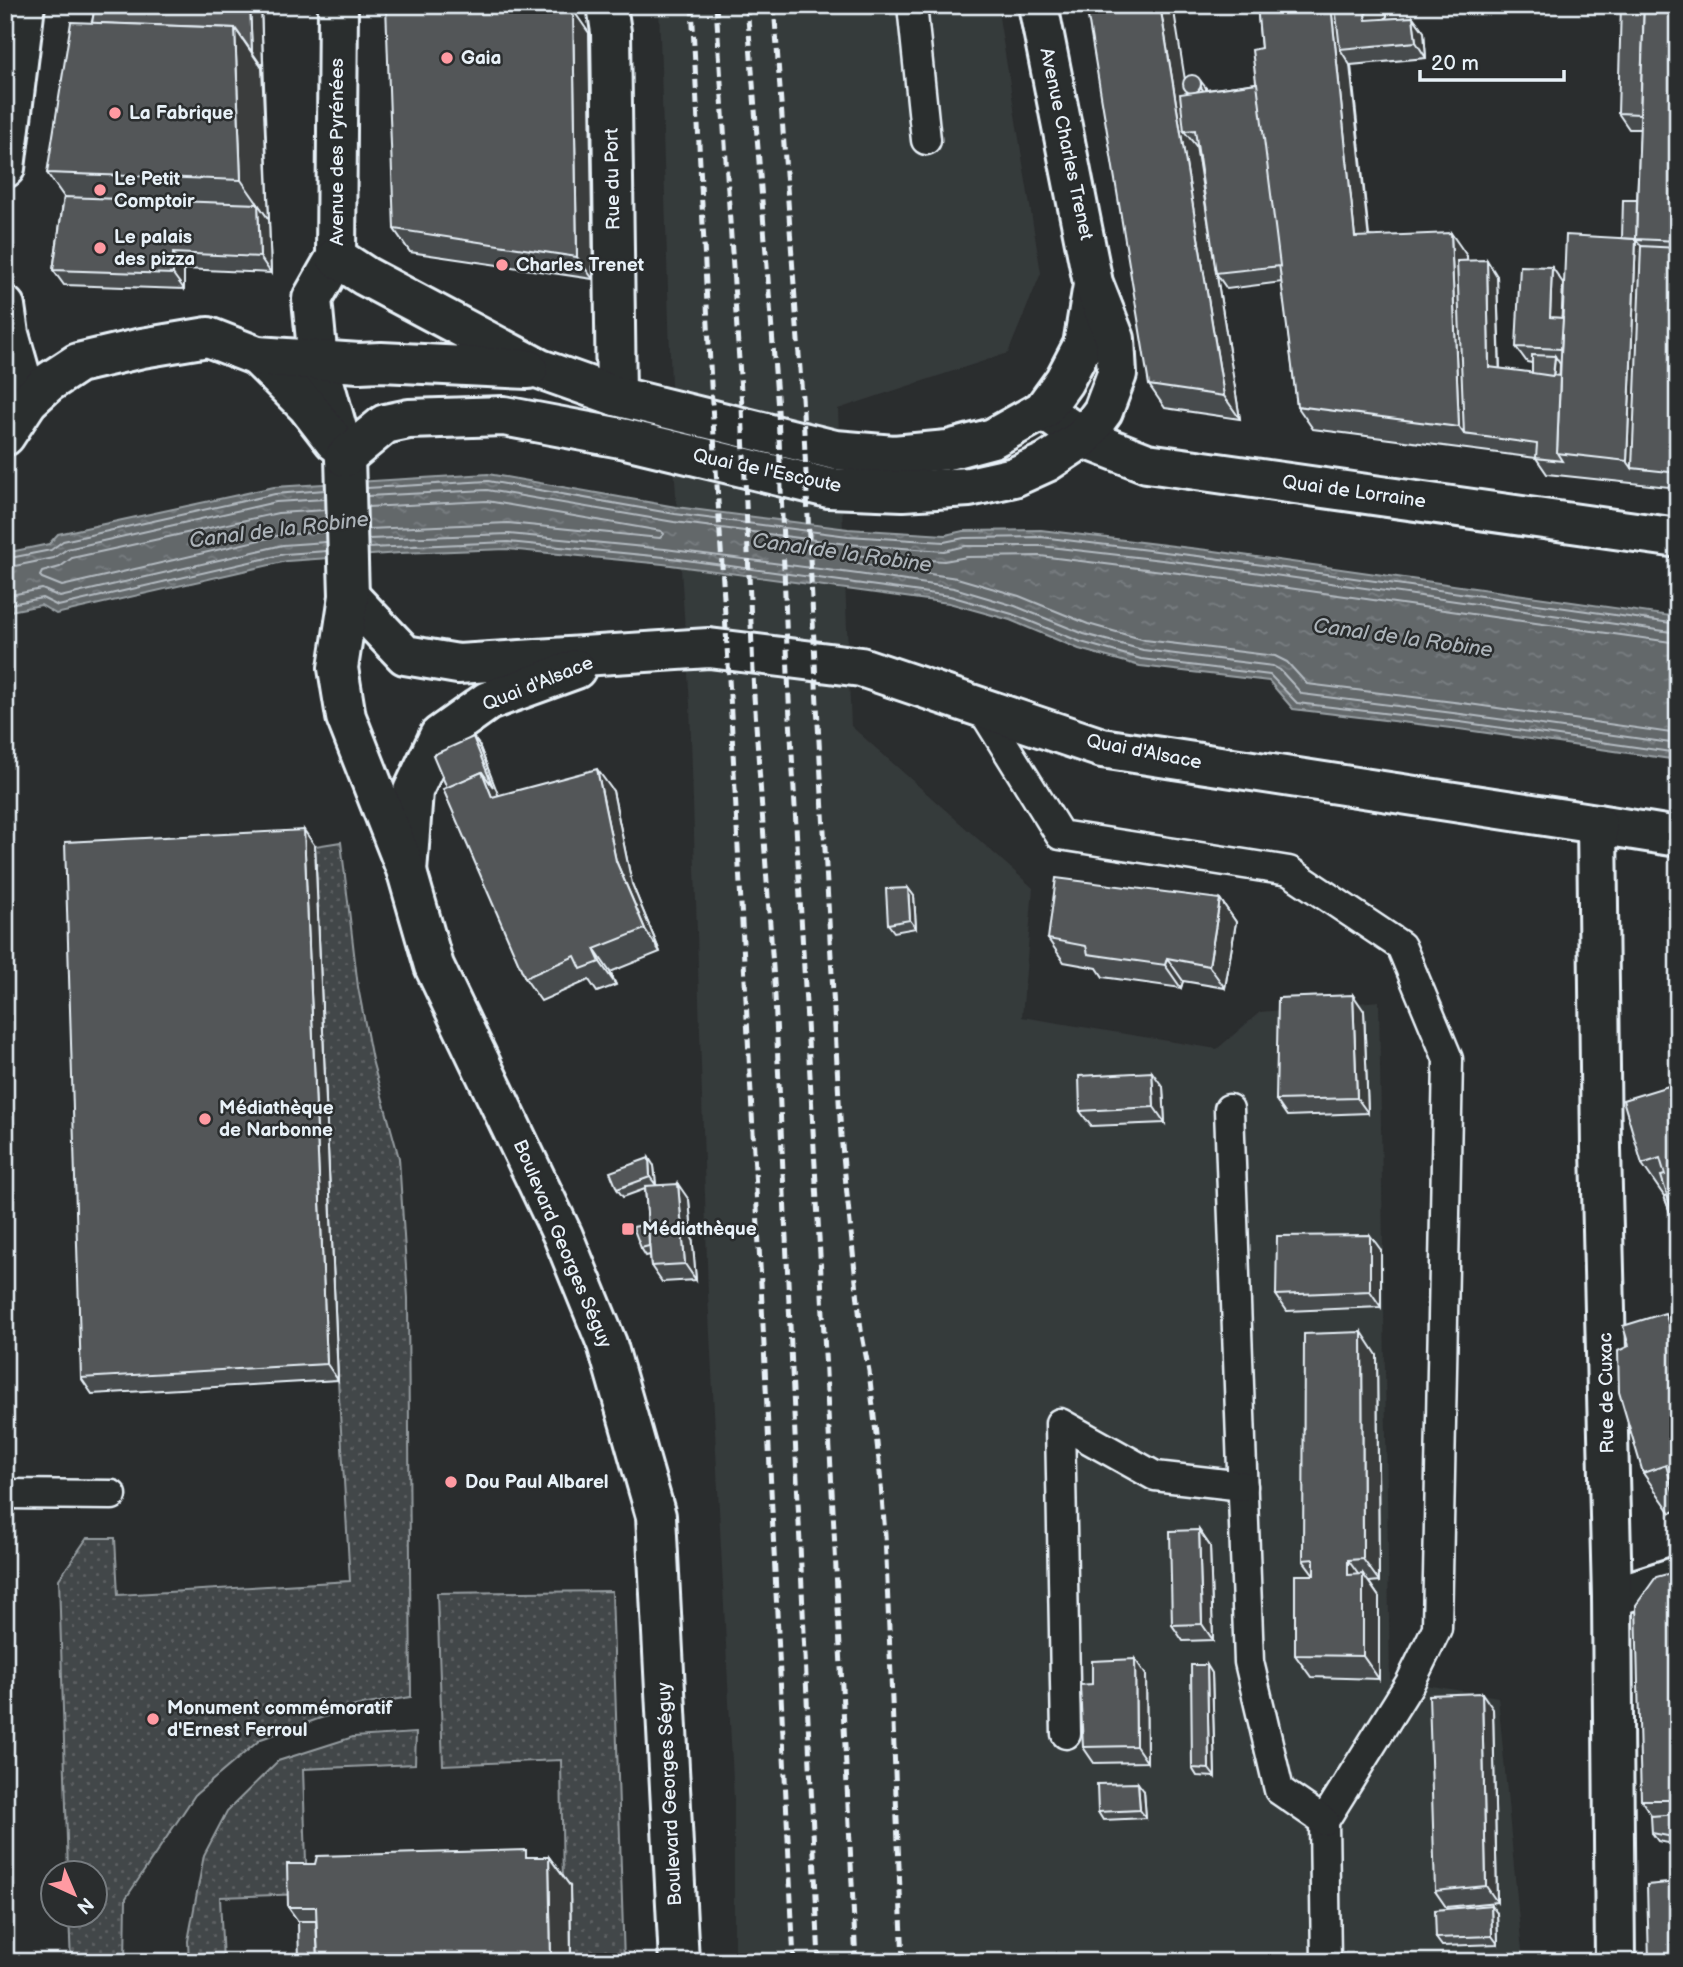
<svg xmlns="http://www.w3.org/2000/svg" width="1683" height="1967" font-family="'Balsamiq Sans',sans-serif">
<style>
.built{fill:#363a3b}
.grass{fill:url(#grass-dots);stroke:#959ca0;stroke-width:2}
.water{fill:url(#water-ripples);stroke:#989fa3;stroke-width:2}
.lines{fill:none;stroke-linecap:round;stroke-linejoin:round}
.shore{stroke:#b3bac0;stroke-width:2}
.service-casing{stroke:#e8f1f8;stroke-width:33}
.minor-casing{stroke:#e8f1f8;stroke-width:44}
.tertiary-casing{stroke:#e8f1f8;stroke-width:44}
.secondary-casing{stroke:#e8f1f8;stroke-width:44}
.service{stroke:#2a2d2e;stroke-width:28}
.minor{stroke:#2a2d2e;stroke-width:38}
.tertiary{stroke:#2a2d2e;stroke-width:38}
.secondary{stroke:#2a2d2e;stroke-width:38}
.rail{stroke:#e8f1f8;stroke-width:5;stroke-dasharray:10 5;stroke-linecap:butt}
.wall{fill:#474b4d;stroke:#e8f1f8;stroke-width:2}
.shaded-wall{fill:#3a3d3e;stroke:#e8f1f8;stroke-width:2}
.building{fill:#535759;stroke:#e8f1f8;stroke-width:2}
.poi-dot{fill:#ff9aa2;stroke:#2a2d2e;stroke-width:2.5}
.labels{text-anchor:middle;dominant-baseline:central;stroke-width:5;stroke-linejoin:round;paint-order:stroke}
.poi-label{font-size:19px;font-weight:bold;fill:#e8f1f8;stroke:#2a2d2e;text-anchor:start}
.street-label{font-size:19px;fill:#e8f1f8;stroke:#2a2d2e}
.water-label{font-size:21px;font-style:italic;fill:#acb3b9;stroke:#2a2d2e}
</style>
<defs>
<pattern id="grass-dots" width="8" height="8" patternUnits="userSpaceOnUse" patternTransform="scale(1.75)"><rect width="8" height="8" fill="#424648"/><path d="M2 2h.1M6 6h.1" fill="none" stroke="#5d6163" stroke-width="1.8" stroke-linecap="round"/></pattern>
<pattern id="water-ripples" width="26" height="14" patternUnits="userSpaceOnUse" patternTransform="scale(1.75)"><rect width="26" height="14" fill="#63686b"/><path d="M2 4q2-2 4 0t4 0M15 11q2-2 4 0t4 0" fill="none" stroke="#797e81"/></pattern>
</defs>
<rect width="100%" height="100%" fill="#2a2d2e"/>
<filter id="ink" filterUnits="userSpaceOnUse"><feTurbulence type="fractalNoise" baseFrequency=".0143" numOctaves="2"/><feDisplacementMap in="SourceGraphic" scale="14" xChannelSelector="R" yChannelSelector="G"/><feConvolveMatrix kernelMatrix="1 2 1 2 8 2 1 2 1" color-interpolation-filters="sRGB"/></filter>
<g filter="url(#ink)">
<polygon class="built" points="659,5 997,5 1041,273 1008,353 838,409 851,726 1033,888 1022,1017 1217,1049 1260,1012 1379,1001 1390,1679 1498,1697 1523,1962 734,1962 734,1800 708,1295 690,704 673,450"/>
<g class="grass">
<polygon points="341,842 358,987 372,1060 399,1158 408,1298 411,1697 355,1706 261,1739 195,1795 126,1898 125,1962 71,1962 69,1915 94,1914 94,1872 68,1872 59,1579 87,1538 115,1538 118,1595 350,1581 338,1380 315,846"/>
<polygon points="612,1591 624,1962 571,1962 570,1886 563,1886 561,1760 443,1765 437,1593"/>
<polygon points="416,1733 415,1764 303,1769 307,1894 220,1897 223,1962 189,1962 188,1941 204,1855 227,1811 278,1761 353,1737"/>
</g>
<polygon class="water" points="488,474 676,507 848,529 945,535 963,531 1041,530 1207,550 1678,617 1678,760 1459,729 1293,709 1269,681 1140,666 1079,649 1010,620 949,603 663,564 507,549 400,553 287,561 56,614 41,605 5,612 5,553 49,544 58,534 274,487"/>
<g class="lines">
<g class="shore">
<polyline points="367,488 488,481 675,514 848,536 944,542 964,538 1041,537 1206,557 1678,624"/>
<polyline points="367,496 487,490 674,522 847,544 944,551 965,546 1041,546 1205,565 1678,633"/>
<polyline points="367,507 487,501 661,531 664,534 660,538 508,523 368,529"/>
<polyline points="326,510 278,513 72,558 60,567 42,572 40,576 42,578 62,586 281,535 326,532"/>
<polyline points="368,539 509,534 665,549 858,574 954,588 1015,606 1084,634 1143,650 1273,666 1280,670 1302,694 1461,714 1678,744"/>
<polyline points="369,548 508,542 664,557 950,596 1012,614 1081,642 1141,659 1270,675 1297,703 1460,722 1678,753"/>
<polyline points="5,559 51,550 63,541 275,494 325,490"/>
<polyline points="5,568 54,558 67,549 276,502 325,499"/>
<polyline points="5,596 42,589 60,597 283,545 326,542"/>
<polyline points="5,605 42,598 58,606 285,554 327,551"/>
<polyline points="1678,643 1203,576 1040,556 967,557 944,561 850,555 846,558 849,562 957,578 1019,596 1088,624 1145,640 1275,656 1287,662 1307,684 1462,703 1678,734"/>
</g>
<defs>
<g id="service">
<polyline points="912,5 926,140"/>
<polyline points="980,706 1060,835 1289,871 1401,946 1448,1059 1437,1628 1410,1683 1324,1821 1326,1962"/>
<polyline points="1229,1109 1249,1662 1279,1790 1324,1821"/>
<polyline points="5,1494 112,1495"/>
<polyline points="1066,1734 1060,1423 1155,1476 1243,1486"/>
</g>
<g id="minor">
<polyline points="607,5 611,32 616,396"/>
<polyline points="1043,410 1083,438 1147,463 1678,538"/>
<polyline points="1597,824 1678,837"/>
<polyline points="1612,1597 1678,1576"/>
</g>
<g id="tertiary">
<polyline points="349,596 405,655 458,664 709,648 861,667 1102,748 1597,824 1601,1148 1612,1597 1615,1962"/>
<polyline points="407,872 413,791 439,736 488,701 576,669"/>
</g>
<g id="secondary">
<polyline points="338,5 336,257 312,299 318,361 345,457 349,596 338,668 346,717 407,872 434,966 563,1236 607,1344 656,1516 679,1962"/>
<polyline points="5,168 25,5"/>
<polyline points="336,257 365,276 540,369 616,396 835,450 894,455 948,450 993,438 1043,410 1064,381 1083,345 1093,285"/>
<polyline points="5,306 9,334 28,401"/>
<polyline points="257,356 307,406 334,441"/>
<polyline points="5,436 28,401 49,382 78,363 142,348 208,337 257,356 359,363 381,362 528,369"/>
<polyline points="345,457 385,424 409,419 504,416 626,439 829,488 903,491 969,487 1014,477 1047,462 1083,438 1103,411 1117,374 1115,339 1093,283 1038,5"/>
</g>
</defs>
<use href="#service" class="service-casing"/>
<use href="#minor" class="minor-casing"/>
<use href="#tertiary" class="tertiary-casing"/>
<use href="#secondary" class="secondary-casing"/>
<use href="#service" class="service"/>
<use href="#minor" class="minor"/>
<use href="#tertiary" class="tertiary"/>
<use href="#secondary" class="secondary"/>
<g class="rail">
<polyline points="692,5 712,404 730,695 761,1284 794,1962"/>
<polyline points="716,5 742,407 754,696 775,996 819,1962"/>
<polyline points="747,5 778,410 789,700 820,1255 856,1962"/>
<polyline points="774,5 803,411 817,705 841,1136 861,1330 869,1371 879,1461 885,1534 903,1962"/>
</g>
</g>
<g class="wall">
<polygon points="95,5 261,5 271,273 184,269 184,289 64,285 53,270 64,197 47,173 92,23"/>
<polygon points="1257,5 1386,5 1387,16 1385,19 1413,17 1424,32 1426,58 1351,65 1369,236 1467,256 1467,261 1497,276 1500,369 1532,373 1532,363 1527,362 1516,347 1563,283 1562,318 1563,318 1622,238 1637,200 1640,129 1629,129 1618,113 1678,5 1678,488 1547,474 1536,458 1313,429 1297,406 1282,282 1227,289 1216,273 1197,146 1196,146 1240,419 1165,408 1149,385 1185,79 1206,88 1206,90 1257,83 1261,48"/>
<polygon points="589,33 593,279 410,252 394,229"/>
<polygon points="473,737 479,745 498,796 613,791 632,884 660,952 610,972 616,985 597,992 589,980 541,1001 525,978 447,788"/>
<polygon points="315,846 338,1380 92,1394 81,1378"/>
<polygon points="908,888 914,896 916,928 894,932 888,924"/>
<polygon points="1220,899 1236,922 1225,988 1183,981 1181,988 1103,977 1097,968 1064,962 1048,939"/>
<polygon points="1364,1011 1368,1113 1287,1116 1276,1100"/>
<polygon points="1678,1083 1674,1218 1670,1212 1664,1196 1642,1164"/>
<polygon points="1163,1087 1165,1123 1091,1126 1080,1111"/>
<polygon points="654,1166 656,1185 689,1200 696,1280 662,1282 651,1266 650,1255 646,1256 641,1248 648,1224 645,1189 623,1197 617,1189"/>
<polygon points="1381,1250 1381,1307 1287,1311 1276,1295"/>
<polygon points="1678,1332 1678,1510 1671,1513 1643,1473"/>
<polygon points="1377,1355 1379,1581 1369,1582 1379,1597 1379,1679 1311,1677 1295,1655 1314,1575 1303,1560"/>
<polygon points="1199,1530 1210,1546 1213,1640 1183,1641 1172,1625"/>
<polygon points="1678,1571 1678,1845 1658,1841 1652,1833 1652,1816 1641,1800"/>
<polygon points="1212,1673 1215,1777 1197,1776 1192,1768"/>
<polygon points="1146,1675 1147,1762 1094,1763 1083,1747 1092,1684"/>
<polygon points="1493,1709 1497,1902 1446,1907 1435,1891"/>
<polygon points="1144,1791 1146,1818 1103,1820 1098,1812"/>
<polygon points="531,1857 549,1857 570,1886 571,1962 298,1921 288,1907"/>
<polygon points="1497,1913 1498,1944 1442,1946 1436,1938"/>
</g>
<g class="shaded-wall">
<polygon points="250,5 261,5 263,68 252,52"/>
<polygon points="1160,5 1173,5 1193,130 1184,131 1196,146 1240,419 1224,396"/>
<polygon points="1331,5 1344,5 1340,49 1350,65 1371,259 1355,237"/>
<polygon points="1372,5 1386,5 1387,16 1376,30 1366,20 1365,15"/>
<polygon points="573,10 589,33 593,279 577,257"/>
<polygon points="1413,17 1424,32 1426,58 1416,42"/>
<polygon points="235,28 262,68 269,220 241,180"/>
<polygon points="1200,80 1206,88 1206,95 1201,87"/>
<polygon points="258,204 269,220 271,273 260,257"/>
<polygon points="1451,233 1467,256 1474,435 1464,434 1459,427"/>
<polygon points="1636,239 1652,261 1632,468 1627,461"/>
<polygon points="173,253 184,269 184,289 173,274"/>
<polygon points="1487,260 1497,276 1500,383 1489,367"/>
<polygon points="1552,267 1563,283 1561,333 1550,317"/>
<polygon points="1555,356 1560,364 1559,390 1553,382"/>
<polygon points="473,737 479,745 508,820 492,797 482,772"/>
<polygon points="597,769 613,791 632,884 660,952 645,929 616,861"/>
<polygon points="304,830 315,846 338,1380 327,1364"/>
<polygon points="908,888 914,896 916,928 910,920"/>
<polygon points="1220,899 1236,922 1225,988 1209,966"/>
<polygon points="594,949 610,972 616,985 600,962"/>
<polygon points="1167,958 1183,981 1181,988 1165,965"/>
<polygon points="1353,995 1364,1011 1368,1113 1357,1098"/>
<polygon points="1152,1072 1163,1087 1165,1123 1154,1107"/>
<polygon points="649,1158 654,1166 656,1185 650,1177"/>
<polygon points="678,1184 689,1200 696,1280 685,1264"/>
<polygon points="1370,1235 1381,1250 1381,1307 1370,1291"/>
<polygon points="1665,1313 1678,1332 1678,1352"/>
<polygon points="1362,1332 1377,1355 1379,1581 1363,1559"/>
<polygon points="1199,1530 1210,1546 1213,1640 1202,1624"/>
<polygon points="1348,1560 1363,1581 1363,1574 1379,1597 1379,1679 1363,1656 1348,1575"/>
<polygon points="1135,1659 1146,1675 1147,1762 1136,1746"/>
<polygon points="1207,1665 1212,1673 1215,1777 1209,1769"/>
<polygon points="1482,1693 1493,1709 1497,1902 1486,1886"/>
<polygon points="1138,1783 1144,1791 1146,1818 1140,1810"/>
<polygon points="549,1857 570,1886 571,1962 551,1962"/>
<polygon points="1491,1905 1497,1913 1498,1944 1492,1936"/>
</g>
<g class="building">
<polygon points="95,5 250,5 252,52 235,28 92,23"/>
<polygon points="386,5 523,5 573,10 577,257 394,229"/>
<polygon points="1086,5 1160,5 1224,396 1149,385"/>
<polygon points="1257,5 1331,5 1355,237 1451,233 1459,427 1297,406 1252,50 1261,48"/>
<polygon points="1335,5 1372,5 1365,15 1366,20 1413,17 1416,42 1340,49"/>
<polygon points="1621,5 1644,5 1640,114 1618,113"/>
<polygon points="1644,5 1678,5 1678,241 1636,239 1627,461 1557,453 1566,235 1636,239"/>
<polygon points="71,22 235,28 241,180 47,173"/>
<circle cx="1192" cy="84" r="9"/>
<polygon points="1257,83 1280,266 1216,273 1195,130 1184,131 1180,94"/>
<polygon points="64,197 258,204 260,257 173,253 173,274 53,270"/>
<polygon points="1623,200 1637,200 1636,239 1622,238"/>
<polygon points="1641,246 1678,248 1678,473 1632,468"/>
<polygon points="1487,260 1489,367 1560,376 1557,453 1562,461 1536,458 1537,444 1464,434 1457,261"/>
<polygon points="1520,266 1552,267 1550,317 1563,318 1561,349 1516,347"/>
<polygon points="1532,355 1555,356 1553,376 1532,373"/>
<polygon points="473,737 493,787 482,772 447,788 433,755"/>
<polygon points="597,769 616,861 645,929 594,949 600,962 581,969 575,956 525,978 443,789 482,772 492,797"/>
<polygon points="304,830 327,1364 81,1378 65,842"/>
<polygon points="1056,878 1220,899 1209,966 1167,958 1165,965 1088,954 1086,946 1048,939"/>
<polygon points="908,888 910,920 888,924 886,889"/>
<polygon points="1353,995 1357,1098 1276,1100 1278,998"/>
<polygon points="1152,1072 1154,1107 1080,1111 1079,1076"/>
<polygon points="1678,1083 1678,1229 1661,1176 1665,1175 1660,1158 1642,1164 1623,1100"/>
<polygon points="649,1158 650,1177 617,1189 610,1172"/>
<polygon points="678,1184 685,1264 651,1266 645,1186"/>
<polygon points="1667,1195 1672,1211 1670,1212 1664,1196"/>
<polygon points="648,1224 649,1246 641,1248 633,1227"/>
<polygon points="1370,1235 1370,1291 1276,1295 1277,1236"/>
<polygon points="1665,1313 1678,1351 1678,1489 1673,1490 1666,1465 1643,1473 1619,1392 1618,1351 1629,1346 1623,1326"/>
<polygon points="1362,1332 1363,1559 1348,1560 1348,1575 1363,1574 1363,1656 1295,1655 1295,1575 1314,1575 1314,1559 1303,1560 1304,1334"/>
<polygon points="1199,1530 1202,1624 1172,1625 1170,1531"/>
<polygon points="1678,1571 1678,1800 1641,1800 1636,1605 1656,1577"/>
<polygon points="1135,1659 1136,1746 1083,1747 1080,1685 1092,1684 1092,1661"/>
<polygon points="1191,1665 1207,1665 1209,1769 1192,1768"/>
<polygon points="1482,1693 1486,1886 1435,1891 1429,1695"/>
<polygon points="1138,1783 1140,1810 1098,1812 1097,1784"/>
<polygon points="1678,1814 1678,1838 1652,1833 1651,1816"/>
<polygon points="526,1850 526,1857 549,1857 551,1962 318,1962 316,1907 288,1907 287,1864 315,1864 317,1856"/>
<polygon points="1678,1882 1678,1962 1649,1962 1647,1885"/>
<polygon points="1491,1905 1492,1936 1436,1938 1435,1910"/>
<polygon points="298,1921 316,1921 318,1962 299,1962"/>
</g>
</g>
<g class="poi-dot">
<circle cx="447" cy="58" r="7"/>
<circle cx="115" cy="113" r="7"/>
<circle cx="100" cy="190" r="7"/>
<circle cx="100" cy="248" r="7"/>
<circle cx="502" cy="265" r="7"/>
<circle cx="205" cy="1119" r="7"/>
<rect x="621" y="1222" width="14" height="14" rx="3.5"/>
<circle cx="451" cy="1482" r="7"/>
<circle cx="153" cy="1719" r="7"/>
</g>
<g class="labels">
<g class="poi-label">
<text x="461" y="58">Gaia</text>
<text x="129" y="113">La Fabrique</text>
<text x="114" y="179">Le Petit<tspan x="114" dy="22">Comptoir</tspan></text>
<text x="114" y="237">Le palais<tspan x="114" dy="22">des pizza</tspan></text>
<text x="516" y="265">Charles Trenet</text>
<text x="219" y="1108">Médiathèque<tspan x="219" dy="22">de Narbonne</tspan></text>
<text x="642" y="1229">Médiathèque</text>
<text x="465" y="1482">Dou Paul Albarel</text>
<text x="167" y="1708">Monument commémoratif<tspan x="167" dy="22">d'Ernest Ferroul</tspan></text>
</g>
<g class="street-label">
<text transform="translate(1066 144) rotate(78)">Avenue Charles Trenet</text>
<text transform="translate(337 152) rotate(-90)">Avenue des Pyrénées</text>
<text transform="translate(613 179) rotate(-91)">Rue du Port</text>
<text transform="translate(767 471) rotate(12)">Quai de l'Escoute</text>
<text transform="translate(1354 492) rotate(8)">Quai de Lorraine</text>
<text transform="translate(538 684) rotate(-22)">Quai d'Alsace</text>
<text transform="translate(1144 752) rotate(11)">Quai d'Alsace</text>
<text transform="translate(562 1244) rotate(67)">Boulevard Georges Séguy</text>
<text transform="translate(1607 1393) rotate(-91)">Rue de Cuxac</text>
<text transform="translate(670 1794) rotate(-93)">Boulevard Georges Séguy</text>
</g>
<g class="water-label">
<text transform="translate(279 530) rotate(-7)">Canal de la Robine</text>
<text transform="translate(842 553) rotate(8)">Canal de la Robine</text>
<text transform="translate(1403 638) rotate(8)">Canal de la Robine</text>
</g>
</g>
<rect width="1683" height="1967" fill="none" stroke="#2a2d2e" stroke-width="28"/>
<rect x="14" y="14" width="1655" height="1939" fill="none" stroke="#e8f1f8" stroke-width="2.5" filter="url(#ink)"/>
<g transform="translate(74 1894) rotate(136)"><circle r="33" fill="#2a2d2e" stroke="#767b7f" stroke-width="2"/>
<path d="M0-5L12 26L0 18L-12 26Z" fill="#ff9aa2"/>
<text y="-10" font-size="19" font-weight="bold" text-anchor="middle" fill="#e8f1f8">N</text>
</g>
<path d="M1420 70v10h144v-10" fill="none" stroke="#e8f1f8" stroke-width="3.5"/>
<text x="1431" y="70" font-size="21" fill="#e8f1f8" stroke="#2a2d2e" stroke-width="5" paint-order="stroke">20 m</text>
</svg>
